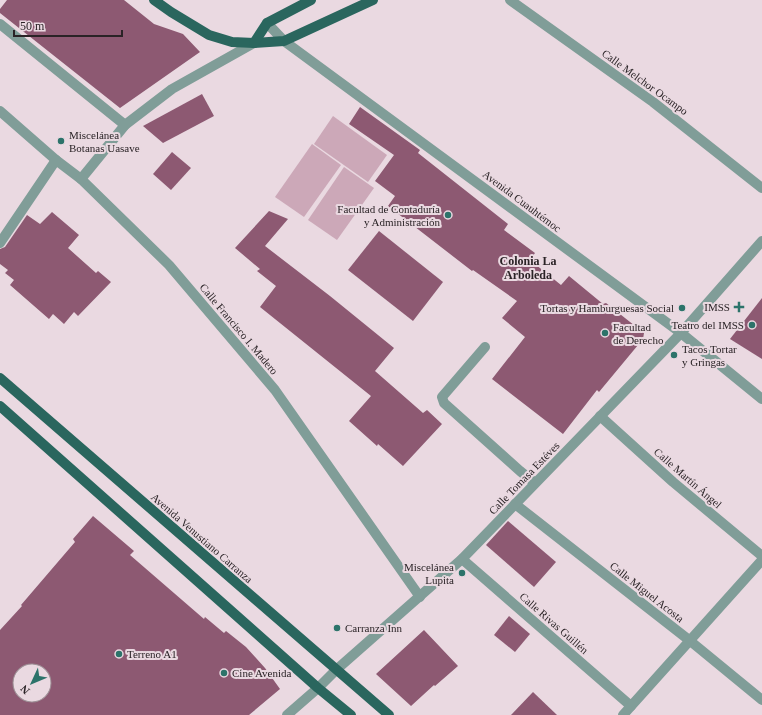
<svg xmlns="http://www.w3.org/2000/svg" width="762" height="715" font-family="'Times New Roman',serif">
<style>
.green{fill:#cca8b8}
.building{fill:#8d5972;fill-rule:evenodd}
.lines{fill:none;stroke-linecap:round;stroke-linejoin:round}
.minor{stroke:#809d98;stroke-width:10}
.major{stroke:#2a665e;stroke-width:10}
.poi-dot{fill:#2c736a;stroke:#ead9e1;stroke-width:1.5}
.labels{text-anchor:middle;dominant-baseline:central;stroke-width:4;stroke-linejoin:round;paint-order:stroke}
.street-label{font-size:11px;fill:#2a2326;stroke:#ead9e1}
.poi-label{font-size:11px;fill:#2a2326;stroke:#ead9e1;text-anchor:start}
.neighbourhood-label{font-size:12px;font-weight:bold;fill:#2a2326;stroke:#ead9e1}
</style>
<rect width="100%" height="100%" fill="#ead9e1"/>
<g class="green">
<polygon points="333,116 387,155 368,182 314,144"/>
<polygon points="312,144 341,165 304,217 275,197"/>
<polygon points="344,167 374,188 337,240 308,220"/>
</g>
<g class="building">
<polygon points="7,0 124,0 154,24 183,34 200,52 120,108 0,13 0,9"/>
<polygon points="202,94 214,116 163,143 143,126"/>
<polygon points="360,107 420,150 418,153 508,224 504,230 535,253 530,260 561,285 569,276 603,304 606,303 644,333 643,339 599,392 597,390 563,434 492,379 525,337 502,318 517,301 473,270 472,271 388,206 395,196 375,181 394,155 349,124"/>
<polygon points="172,152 191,168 171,190 153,174"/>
<polygon points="269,211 288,219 265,246 330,296 394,348 375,371 423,413 427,410 442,424 403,466 378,444 377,446 349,421 371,396 260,307 276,286 257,271 260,269 235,248"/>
<polygon points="52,212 79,235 68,248 96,273 98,271 111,282 78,316 74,312 64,324 53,314 49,319 10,285 14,280 5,273 8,270 0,264 0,249 5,247 27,215 40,224"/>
<polygon points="379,231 443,282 413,321 348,270"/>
<polygon points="762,298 762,359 730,339"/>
<path d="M93,516l41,35 -4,4 74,64 1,-2 19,16 2,-2 20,16 19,21 15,21 -31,26h-249v-85l22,-24 -1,-1 54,-63 -2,-3zM20,671h24v24h-24z"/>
<polygon points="508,521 556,562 534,587 486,545"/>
<polygon points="509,616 530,634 515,652 494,635"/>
<polygon points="424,630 458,666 435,686 434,685 411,706 376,674"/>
<polygon points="533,692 557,715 511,715"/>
</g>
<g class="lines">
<g class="minor">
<polyline points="510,0 653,102 762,188"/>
<polyline points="267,23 284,41 681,333 762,399"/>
<polyline points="0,24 125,125"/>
<polyline points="0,111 56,160 81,179 169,265 275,390 420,597"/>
<polyline points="81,179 125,125 172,89 254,43"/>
<polyline points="0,243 56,160"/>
<polyline points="485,347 442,397 444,403 520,471 535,483"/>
<polyline points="600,416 673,482 762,556"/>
<polyline points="515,504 689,640 762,700"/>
<polyline points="462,559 631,706"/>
<polyline points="287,715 318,688 336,670 462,559 681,333 762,241"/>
<polyline points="623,715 762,560"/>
</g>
<g class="major">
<polyline points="154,0 171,12 209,35 232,42 254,43 284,41 373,0"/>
<polyline points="254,43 267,23 311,0"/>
<polyline points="0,378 389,715"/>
<polyline points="0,406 318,688 351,715"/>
</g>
</g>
<g class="poi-dot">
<circle cx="61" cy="141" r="4"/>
<circle cx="448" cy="215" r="4"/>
<path d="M737 301h4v4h4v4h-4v4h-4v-4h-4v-4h4z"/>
<circle cx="682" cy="308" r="4"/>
<circle cx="752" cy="325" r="4"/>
<circle cx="605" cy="333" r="4"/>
<circle cx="674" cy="355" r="4"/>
<circle cx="462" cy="573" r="4"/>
<circle cx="337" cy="628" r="4"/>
<circle cx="119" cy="654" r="4"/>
<circle cx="224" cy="673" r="4"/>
</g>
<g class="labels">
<g class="street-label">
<text transform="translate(645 82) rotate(36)">Calle Melchor Ocampo</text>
<text transform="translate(522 201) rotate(37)">Avenida Cuauhtémoc</text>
<text transform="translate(239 329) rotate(50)">Calle Francisco I. Madero</text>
<text transform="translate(524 478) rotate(-46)">Calle Tomasa Estéves</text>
<text transform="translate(688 478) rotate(41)">Calle Martín Ángel</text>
<text transform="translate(202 538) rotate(41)">Avenida Venustiano Carranza</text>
<text transform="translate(647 592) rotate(38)">Calle Miguel Acosta</text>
<text transform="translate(554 623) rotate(41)">Calle Rivas Guillén</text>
</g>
<g class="poi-label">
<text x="69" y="135">Miscelánea<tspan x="69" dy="13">Botanas Uasave</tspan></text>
<text x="440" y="209" text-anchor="end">Facultad de Contaduría<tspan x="440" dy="13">y Administración</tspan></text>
<text x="730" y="307" text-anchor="end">IMSS</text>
<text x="674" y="308" text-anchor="end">Tortas y Hamburguesas Social</text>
<text x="744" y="325" text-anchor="end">Teatro del IMSS</text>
<text x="613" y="327">Facultad<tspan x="613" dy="13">de Derecho</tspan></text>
<text x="682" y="349">Tacos Tortar<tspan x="682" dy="13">y Gringas</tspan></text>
<text x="454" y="567" text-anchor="end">Miscelánea<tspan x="454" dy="13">Lupita</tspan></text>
<text x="345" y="628">Carranza Inn</text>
<text x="127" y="654">Terreno A1</text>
<text x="232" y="673">Cine Avenida</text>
</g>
<g class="neighbourhood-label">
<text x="528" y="261">Colonia La<tspan x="528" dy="14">Arboleda</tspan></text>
</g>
</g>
<g transform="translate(32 683) rotate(226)"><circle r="19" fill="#ead9e1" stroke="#9d9096"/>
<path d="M0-3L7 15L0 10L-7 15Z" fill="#2c736a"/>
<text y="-6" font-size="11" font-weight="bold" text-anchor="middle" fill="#2a2326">N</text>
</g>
<path d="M14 30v6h108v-6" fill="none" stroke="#2a2326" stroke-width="2"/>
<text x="20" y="30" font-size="12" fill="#2a2326" stroke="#ead9e1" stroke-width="3" paint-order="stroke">50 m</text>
</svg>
